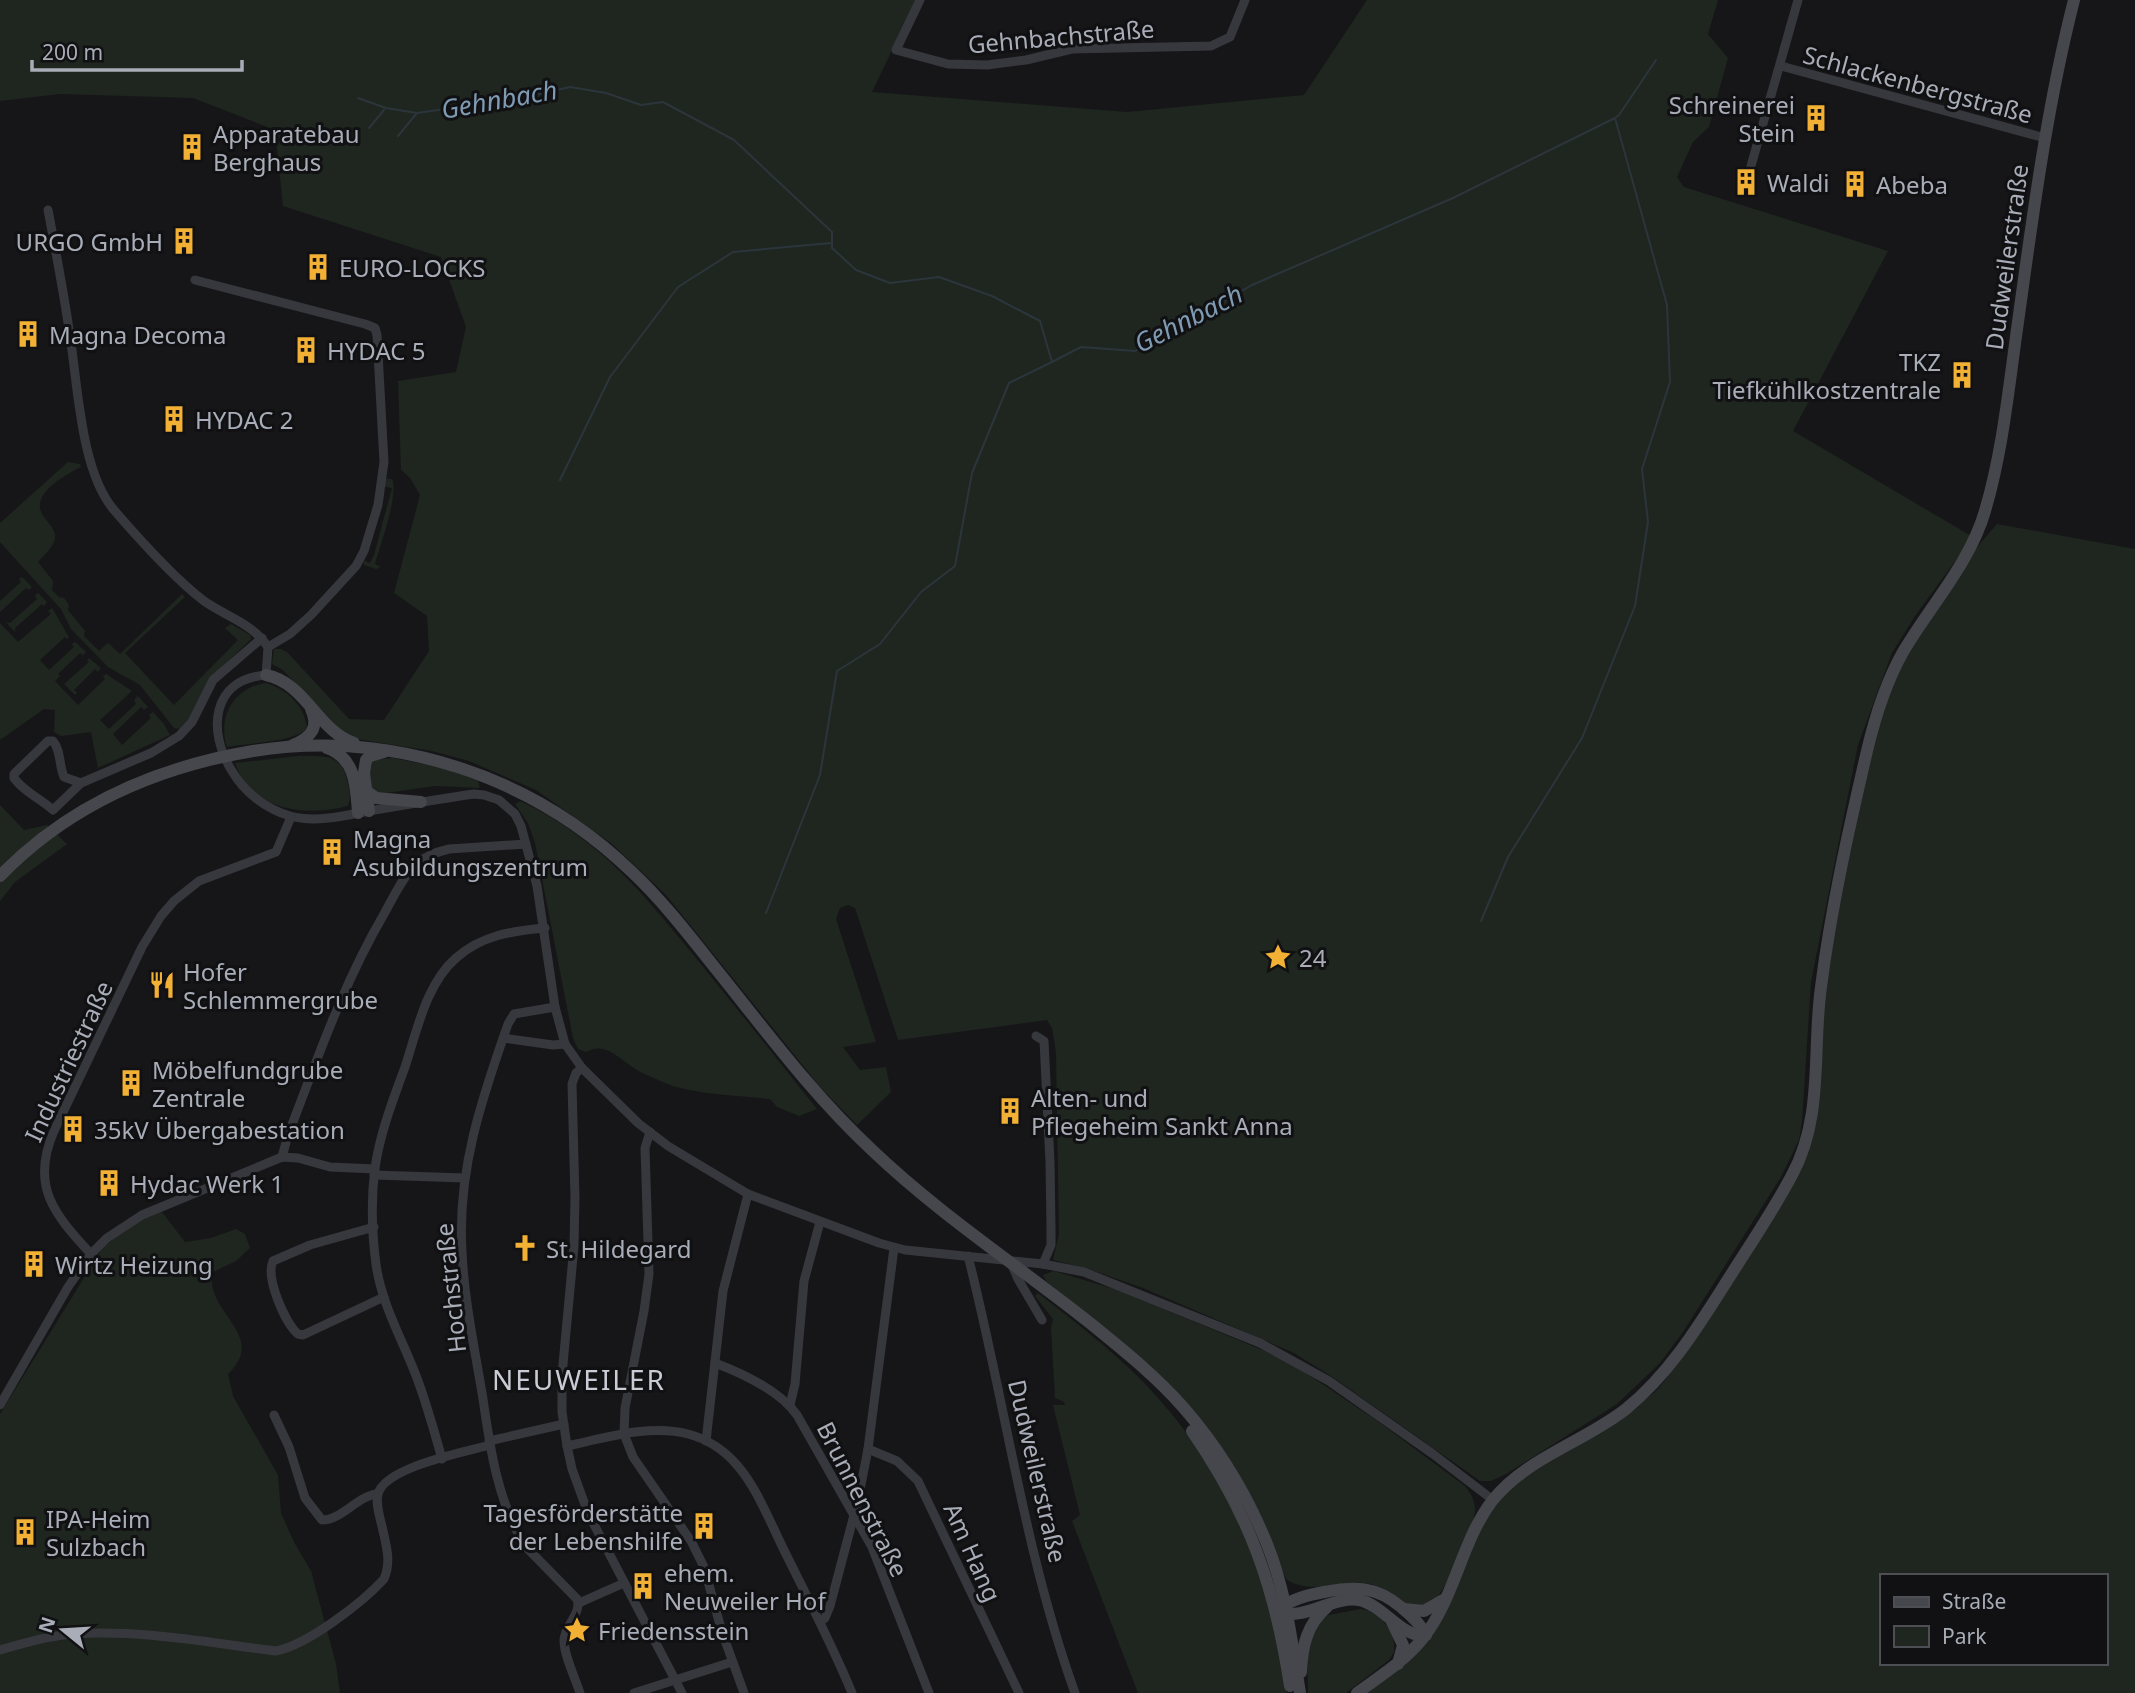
<svg xmlns="http://www.w3.org/2000/svg" width="2135" height="1693" font-family="'Noto Sans',sans-serif">
<style>
.green{fill:#1e261f;fill-rule:evenodd}
.lines{fill:none;stroke-linecap:round;stroke-linejoin:round}
.stream{stroke:#2c353c;stroke-width:2}
.street{stroke:#37383d;stroke-width:9}
.secondary{stroke:#45474d;stroke-width:12}
.labels{text-anchor:middle;dominant-baseline:central;stroke-width:6;stroke-linejoin:round;paint-order:stroke}
.street-label{font-size:24px;fill:#a8adb8;stroke:#111113}
.poi-label{font-size:24px;fill:#a8adb8;stroke:#111113;text-anchor:start}
.water-label{font-size:26px;font-style:italic;fill:#7f9bb3;stroke:#111113}
.quarter-label{font-size:28px;letter-spacing:2px;fill:#c9ccd4;stroke:#111113}
</style>
<rect width="100%" height="100%" fill="#161618"/>
<g class="green">
<polygon points="0,0 916,0 872,92 1127,112 1304,95 1367,0 1718,0 1708,34 1728,58 1709,127 1693,142 1677,177 1684,187 1888,251 1793,431 1973,537 1915,616 1892,653 1858,745 1811,982 1802,1121 1799,1140 1781,1177 1683,1332 1660,1363 1617,1404 1506,1474 1491,1481 1480,1481 1331,1376 1294,1353 1143,1288 1089,1269 1053,1260 1059,1234 1056,1052 1052,1028 1047,1020 898,1040 855,908 848,905 840,908 836,919 876,1042 843,1047 860,1070 886,1067 891,1092 857,1125 821,1088 666,895 612,844 536,790 469,761 432,751 344,737 283,670 272,664 274,649 281,649 287,652 349,719 384,720 429,651 427,616 394,593 420,495 410,478 401,470 398,381 456,372 466,327 441,257 283,206 275,130 193,98 60,94 0,101"/>
<path d="M68,462l12,2 1,3c-14,7 -44,23 -41,42 2,9 13,16 15,25 2,11 -11,21 -17,28l15,19 -1,9 7,7 5,1 5,7 -1,5 17,21 -1,5 15,15 9,-8 12,11 62,-60 3,3 -60,56 49,52 64,-65 -13,-12 6,-4 19,11 1,4 -41,40 -21,42 -8,8 -7,-1 -34,-43 -32,-18 -37,-38 -10,-20 -61,-67v-19z"/>
<path d="M382,478l10,1c7,15 -12,67 -17,85l6,3 -5,2 -12,-4 -1,-5 7,3 4,-8 18,-67 -11,-2z"/>
<path d="M1997,524l138,25v1144h-769l39,-28 72,-133 21,-33 25,-21 111,-68 25,-22 26,-35 114,-180 31,-227 45,-211 22,-63 79,-124zM1881,1576h224v87h-224z"/>
<polygon points="22,577 32,587 29,590 26,588 0,612 0,616 0,601 21,582 19,579"/>
<polygon points="38,593 47,602 44,606 42,604 15,628 15,632 6,622 10,623 37,599 35,596"/>
<polygon points="52,608 69,637 67,639 65,637 40,660 49,670 74,647 72,644 75,642 86,652 83,655 80,653 58,674 60,676 55,681 78,705 105,679 103,676 106,674 132,691 100,720 109,729 136,704 134,700 138,696 148,707 144,710 141,707 113,734 122,745 151,718 149,715 153,712 164,724 170,735 98,768 91,732 61,736 54,732 55,710 44,709 0,740 0,623 18,642 51,614 48,611"/>
<polygon points="89,658 101,668 98,672 95,669 74,690 77,693 75,695 64,684 89,662 87,660"/>
<path d="M266,683c21,6 39,23 41,45 -10,14 -60,15 -80,19 -10,-30 7,-60 39,-64z"/>
<path d="M298,756c28,0 44,-3 50,28 2,9 3,14 0,22 -42,11 -97,5 -113,-43z"/>
<polygon points="393,758 444,768 478,781 480,788 435,786 372,795 369,765 373,760"/>
<path d="M520,801c81,38 125,95 180,162 39,48 78,97 117,146l-18,7 -22,-9 -7,-8c-33,-4 -82,-4 -112,-19 -8,-4 -17,-7 -24,-12 -16,-10 -28,-27 -48,-16l-8,-3 -5,-11 -38,-195 -7,-20 -13,-19z"/>
<polygon points="0,805 24,830 47,825 67,844 15,882 0,901"/>
<path d="M162,1212l23,30 26,-4 25,-9 9,5 5,14 -14,13 -23,11c0,5 -2,12 0,17 8,31 50,51 15,85l5,22 45,79 3,38 13,29 17,29 25,93 4,29h-340v-279l100,-162c16,-18 39,-34 62,-40z"/>
<path d="M1054,1271l63,19 148,61 35,18 76,51 89,66c6,8 10,14 10,24 0,16 -32,90 -46,95 -23,8 -37,-16 -58,-21 -29,-6 -57,12 -84,-4l-66,-128 -143,-144 -32,-27 -3,-6z"/>
<path d="M1038,1293c31,24 62,48 91,75 53,50 98,117 124,185 16,45 26,93 34,140h-149l-66,-172 8,-6 -27,-110h12l-1,-3 -9,-4 -4,-70 2,-9 -18,-23z"/>
<path d="M1360,1609c21,2 36,23 34,43l-5,8 -43,33h-38l-1,-50 17,-27z"/>
</g>
<g class="lines">
<g class="stream">
<polyline points="358,98 386,108 417,113 516,99 570,87 606,93 641,105 663,102 734,140 832,232 832,248 856,270 890,283 939,277 992,296 1040,321 1052,362 1081,347 1135,351 1252,285 1453,198 1615,118 1619,115 1656,60"/>
<polyline points="369,128 384,110"/>
<polyline points="398,136 417,113"/>
<polyline points="560,480 610,377 678,287 733,252 831,243"/>
<polyline points="766,913 820,775 837,671 880,644 921,592 955,566 972,473 1009,383 1052,362"/>
<polyline points="1481,921 1508,857 1582,738 1635,606 1648,522 1642,469 1670,382 1667,305 1615,118"/>
</g>
<g class="street">
<polyline points="920,0 896,50 948,64 987,65 1026,60 1072,49 1211,46 1230,37 1245,0"/>
<polyline points="1781,66 2045,138"/>
<polyline points="1751,166 1798,0"/>
<path d="M48,210c8,42 16,84 22,126 8,51 11,136 44,174 25,29 60,68 90,91 23,16 48,22 64,46l-2,28c-55,4 -59,57 -34,96 12,21 34,38 58,45 25,7 54,0 79,-5 35,-6 70,-12 105,-17l10,1 15,5 16,14 6,12 16,60 18,121 10,37 17,24 56,55 30,23 80,48 131,49 26,7 138,14 41,8 176,71 69,38 104,73 60,46"/>
<polyline points="195,280 365,324 375,328 377,335 384,462 378,505 364,551 356,566 311,615 290,634 268,647"/>
<path d="M81,783l-17,-6c-5,-11 -3,-27 -11,-36h-5l-34,33v4c11,15 26,20 39,32l28,-27 70,-30 28,-17 13,-14 21,-42 49,-42"/>
<path d="M555,1007l-41,7 -6,10c-26,74 -51,147 -46,227 2,49 13,99 21,148 7,49 15,104 42,147l52,53c5,15 -12,25 -13,41 0,16 11,37 16,53"/>
<polyline points="1036,1036 1044,1041 1050,1162 1051,1229 1051,1245 1043,1264"/>
<polyline points="503,1038 553,1045 565,1044"/>
<polyline points="582,1068 576,1073 572,1084 575,1198 574,1246 562,1375 562,1412 567,1446 572,1469 588,1513 682,1693"/>
<polyline points="650,1132 645,1148 649,1274 644,1311 625,1408 624,1434 633,1457 691,1541 704,1567 722,1632 744,1693"/>
<path d="M282,1157l6,-22c29,-75 55,-151 96,-221 9,-16 18,-36 31,-49 10,-9 21,-13 34,-16l77,-5"/>
<polyline points="374,1175 465,1178"/>
<path d="M374,1227l-64,18 -37,16c-8,16 12,62 25,73l5,1 81,-38"/>
<path d="M91,1254c-37,-40 -61,-68 -37,-123l88,-184 19,-31 13,-15 25,-20 77,-29 15,-35"/>
<path d="M968,1256c37,145 56,295 107,437"/>
<polyline points="1011,1263 1018,1279 1042,1320"/>
<path d="M715,1363c29,11 64,27 82,52l75,132 57,146"/>
<polyline points="0,1405 68,1287 91,1254 107,1238 142,1215 282,1157 298,1158 330,1167 375,1169"/>
<polyline points="790,1405 795,1384 804,1281 820,1222"/>
<path d="M274,1415l15,32 16,51 17,22c20,0 35,-24 55,-26"/>
<polyline points="489,1441 564,1424"/>
<polyline points="706,1441 723,1291 748,1194"/>
<path d="M567,1446c38,-8 82,-22 121,-12 19,5 36,16 49,31 19,22 31,52 44,79 24,49 50,98 71,149"/>
<polyline points="868,1449 897,1461 918,1481 1019,1693"/>
<path d="M442,1459c-8,-29 -16,-58 -27,-86 -14,-36 -34,-71 -39,-109 -4,-30 -5,-66 -1,-96 5,-35 18,-68 30,-101 12,-36 21,-83 51,-109 26,-23 56,-27 89,-30"/>
<polyline points="579,1603 624,1583"/>
<polyline points="820,1622 825,1618 830,1606 858,1500 868,1449 894,1248"/>
<path d="M0,1650c24,-7 48,-14 73,-16 66,-5 137,9 203,17 31,-6 86,-48 108,-72 7,-16 3,-31 -1,-48 -2,-11 -8,-26 -5,-37 7,-27 87,-42 112,-49"/>
<polyline points="634,1693 732,1662"/>
</g>
<g class="secondary">
<path d="M266,675c40,8 51,55 88,68"/>
<path d="M293,745c17,-7 27,-17 18,-36"/>
<path d="M327,748c29,10 29,39 31,65"/>
<polyline points="366,791 376,798 421,802"/>
<polyline points="369,811 364,773 366,760 370,756 384,752"/>
<path d="M0,876c68,-70 157,-109 253,-125 138,-22 279,24 379,121 32,30 60,67 88,102 48,60 95,123 152,176 67,64 145,115 218,173 32,26 66,53 93,84 35,40 64,88 84,137 19,47 25,99 33,149"/>
<path d="M1192,1431c58,84 83,156 98,255"/>
<polyline points="1404,1609 1424,1611 1445,1599"/>
<path d="M1278,1610c13,-11 30,-15 46,-18 31,-6 52,-6 77,15 10,8 19,16 25,28"/>
<path d="M1278,1612c27,9 54,-16 81,-12 25,5 43,39 67,35"/>
<polyline points="1392,1622 1403,1645 1398,1664"/>
<path d="M1301,1672c1,-26 6,-48 26,-65"/>
<path d="M1357,1693c23,-17 48,-32 66,-55 32,-40 38,-96 69,-137 34,-43 92,-59 134,-92 43,-35 72,-82 101,-128 22,-35 46,-70 65,-106 32,-59 20,-125 29,-188 10,-79 28,-159 46,-236 8,-34 19,-69 36,-99 27,-46 67,-89 82,-141 18,-61 24,-126 33,-189 15,-108 29,-216 56,-322"/>
</g>
</g>
<defs>
<symbol id="building-bare" viewBox="-9 -9 18 18"><path d="M-4-6H4V6H1V3H-1V6H-4ZM-2.5-4.3h1.7v1.8h-1.7ZM.8-4.3h1.7v1.8H.8ZM-2.5-1h1.7V.8h-1.7ZM.8-1h1.7V.8H.8Z" fill="#f2b134" stroke="#111113" stroke-width="2.5" paint-order="stroke"/></symbol>
<symbol id="sight-bare" viewBox="-9 -9 18 18"><path d="M0-6L1.8-2.2L6-1.7L2.9 1.2L3.7 5.4L0 3.3L-3.7 5.4L-2.9 1.2L-6-1.7L-1.8-2.2Z" fill="#f2b134" stroke="#111113" stroke-width="2.5" paint-order="stroke"/></symbol>
<symbol id="restaurant-bare" viewBox="-9 -9 18 18"><path d="M-5-6h1v4h1v-4h1v4h1v-4h1v5L-1.5 .5V6h-2V.5L-5-1ZM5-6V6H3V1.5H1.5Q1.5-4 5-6Z" fill="#f2b134" stroke="#111113" stroke-width="2.5" paint-order="stroke"/></symbol>
<symbol id="church-bare" viewBox="-9 -9 18 18"><path d="M-1.2-6h2.4v3.5h3.3v2.4h-3.3V6h-2.4V-.1h-3.3v-2.4h3.3Z" fill="#f2b134" stroke="#111113" stroke-width="2.5" paint-order="stroke"/></symbol>
</defs>
<g fill-rule="evenodd">
<use href="#building-bare" x="1797" y="99" width="38" height="38"/>
<use href="#building-bare" x="173" y="128" width="38" height="38"/>
<use href="#building-bare" x="1727" y="163" width="38" height="38"/>
<use href="#building-bare" x="1836" y="165" width="38" height="38"/>
<use href="#building-bare" x="165" y="222" width="38" height="38"/>
<use href="#building-bare" x="299" y="248" width="38" height="38"/>
<use href="#building-bare" x="9" y="315" width="38" height="38"/>
<use href="#building-bare" x="287" y="331" width="38" height="38"/>
<use href="#building-bare" x="1943" y="356" width="38" height="38"/>
<use href="#building-bare" x="155" y="400" width="38" height="38"/>
<use href="#building-bare" x="313" y="833" width="38" height="38"/>
<use href="#sight-bare" x="1259" y="938" width="38" height="38"/>
<use href="#restaurant-bare" x="143" y="966" width="38" height="38"/>
<use href="#building-bare" x="112" y="1064" width="38" height="38"/>
<use href="#building-bare" x="991" y="1092" width="38" height="38"/>
<use href="#building-bare" x="54" y="1110" width="38" height="38"/>
<use href="#building-bare" x="90" y="1164" width="38" height="38"/>
<use href="#church-bare" x="506" y="1229" width="38" height="38"/>
<use href="#building-bare" x="15" y="1245" width="38" height="38"/>
<use href="#building-bare" x="685" y="1507" width="38" height="38"/>
<use href="#building-bare" x="6" y="1513" width="38" height="38"/>
<use href="#building-bare" x="624" y="1567" width="38" height="38"/>
<use href="#sight-bare" x="558" y="1611" width="38" height="38"/>
</g>
<g class="labels">
<g class="street-label">
<text transform="translate(1061 36) rotate(-5)">Gehnbachstraße</text>
<text transform="translate(1918 84) rotate(15)">Schlackenbergstraße</text>
<text transform="translate(2006 257) rotate(-82)">Dudweilerstraße</text>
<text transform="translate(68 1061) rotate(-65)">Industriestraße</text>
<text transform="translate(450 1288) rotate(-96)">Hochstraße</text>
<text transform="translate(1038 1471) rotate(77)">Dudweilerstraße</text>
<text transform="translate(863 1499) rotate(63)">Brunnenstraße</text>
<text transform="translate(973 1552) rotate(66)">Am Hang</text>
</g>
<g class="poi-label">
<text x="1795" y="104" text-anchor="end">Schreinerei<tspan x="1795" dy="28">Stein</tspan></text>
<text x="213" y="133">Apparatebau<tspan x="213" dy="28">Berghaus</tspan></text>
<text x="1767" y="182">Waldi</text>
<text x="1876" y="184">Abeba</text>
<text x="163" y="241" text-anchor="end">URGO GmbH</text>
<text x="339" y="267">EURO-LOCKS</text>
<text x="49" y="334">Magna Decoma</text>
<text x="327" y="350">HYDAC 5</text>
<text x="1941" y="361" text-anchor="end">TKZ<tspan x="1941" dy="28">Tiefkühlkostzentrale</tspan></text>
<text x="195" y="419">HYDAC 2</text>
<text x="353" y="838">Magna<tspan x="353" dy="28">Asubildungszentrum</tspan></text>
<text x="1299" y="957">24</text>
<text x="183" y="971">Hofer<tspan x="183" dy="28">Schlemmergrube</tspan></text>
<text x="152" y="1069">Möbelfundgrube<tspan x="152" dy="28">Zentrale</tspan></text>
<text x="1031" y="1097">Alten- und<tspan x="1031" dy="28">Pflegeheim Sankt Anna</tspan></text>
<text x="94" y="1129">35kV Übergabestation</text>
<text x="130" y="1183">Hydac Werk 1</text>
<text x="546" y="1248">St. Hildegard</text>
<text x="55" y="1264">Wirtz Heizung</text>
<text x="683" y="1512" text-anchor="end">Tagesförderstätte<tspan x="683" dy="28">der Lebenshilfe</tspan></text>
<text x="46" y="1518">IPA-Heim<tspan x="46" dy="28">Sulzbach</tspan></text>
<text x="664" y="1572">ehem.<tspan x="664" dy="28">Neuweiler Hof</tspan></text>
<text x="598" y="1630">Friedensstein</text>
</g>
<g class="water-label">
<text transform="translate(499 99) rotate(-10)">Gehnbach</text>
<text transform="translate(1188 318) rotate(-27)">Gehnbach</text>
</g>
<g class="quarter-label">
<text x="579" y="1379">NEUWEILER</text>
</g>
</g>
<rect x="1880" y="1574" width="228" height="91" fill="#111113" stroke="#4d4f55" stroke-width="2"/>
<rect x="1894" y="1597" width="35" height="10" fill="#45474d" stroke="#4d4f55" stroke-width="2"/>
<text x="1942" y="1609" font-size="21" fill="#a8adb8">Straße</text>
<rect x="1894" y="1626" width="35" height="21" fill="#1e261f" stroke="#4d4f55" stroke-width="2"/>
<text x="1942" y="1644" font-size="21" fill="#a8adb8">Park</text>
<g transform="translate(63 1630) rotate(288)" stroke="#111113" stroke-width="5" paint-order="stroke">
<path d="M0-5L12 26L0 18L-12 26Z" fill="#a8adb8"/>
<text y="-10" font-size="19" font-weight="bold" text-anchor="middle" fill="#a8adb8">N</text>
</g>
<path d="M32 60v10h210v-10" fill="none" stroke="#a8adb8" stroke-width="3.5"/>
<text x="42" y="60" font-size="21" fill="#a8adb8" stroke="#111113" stroke-width="5" paint-order="stroke">200 m</text>
</svg>
